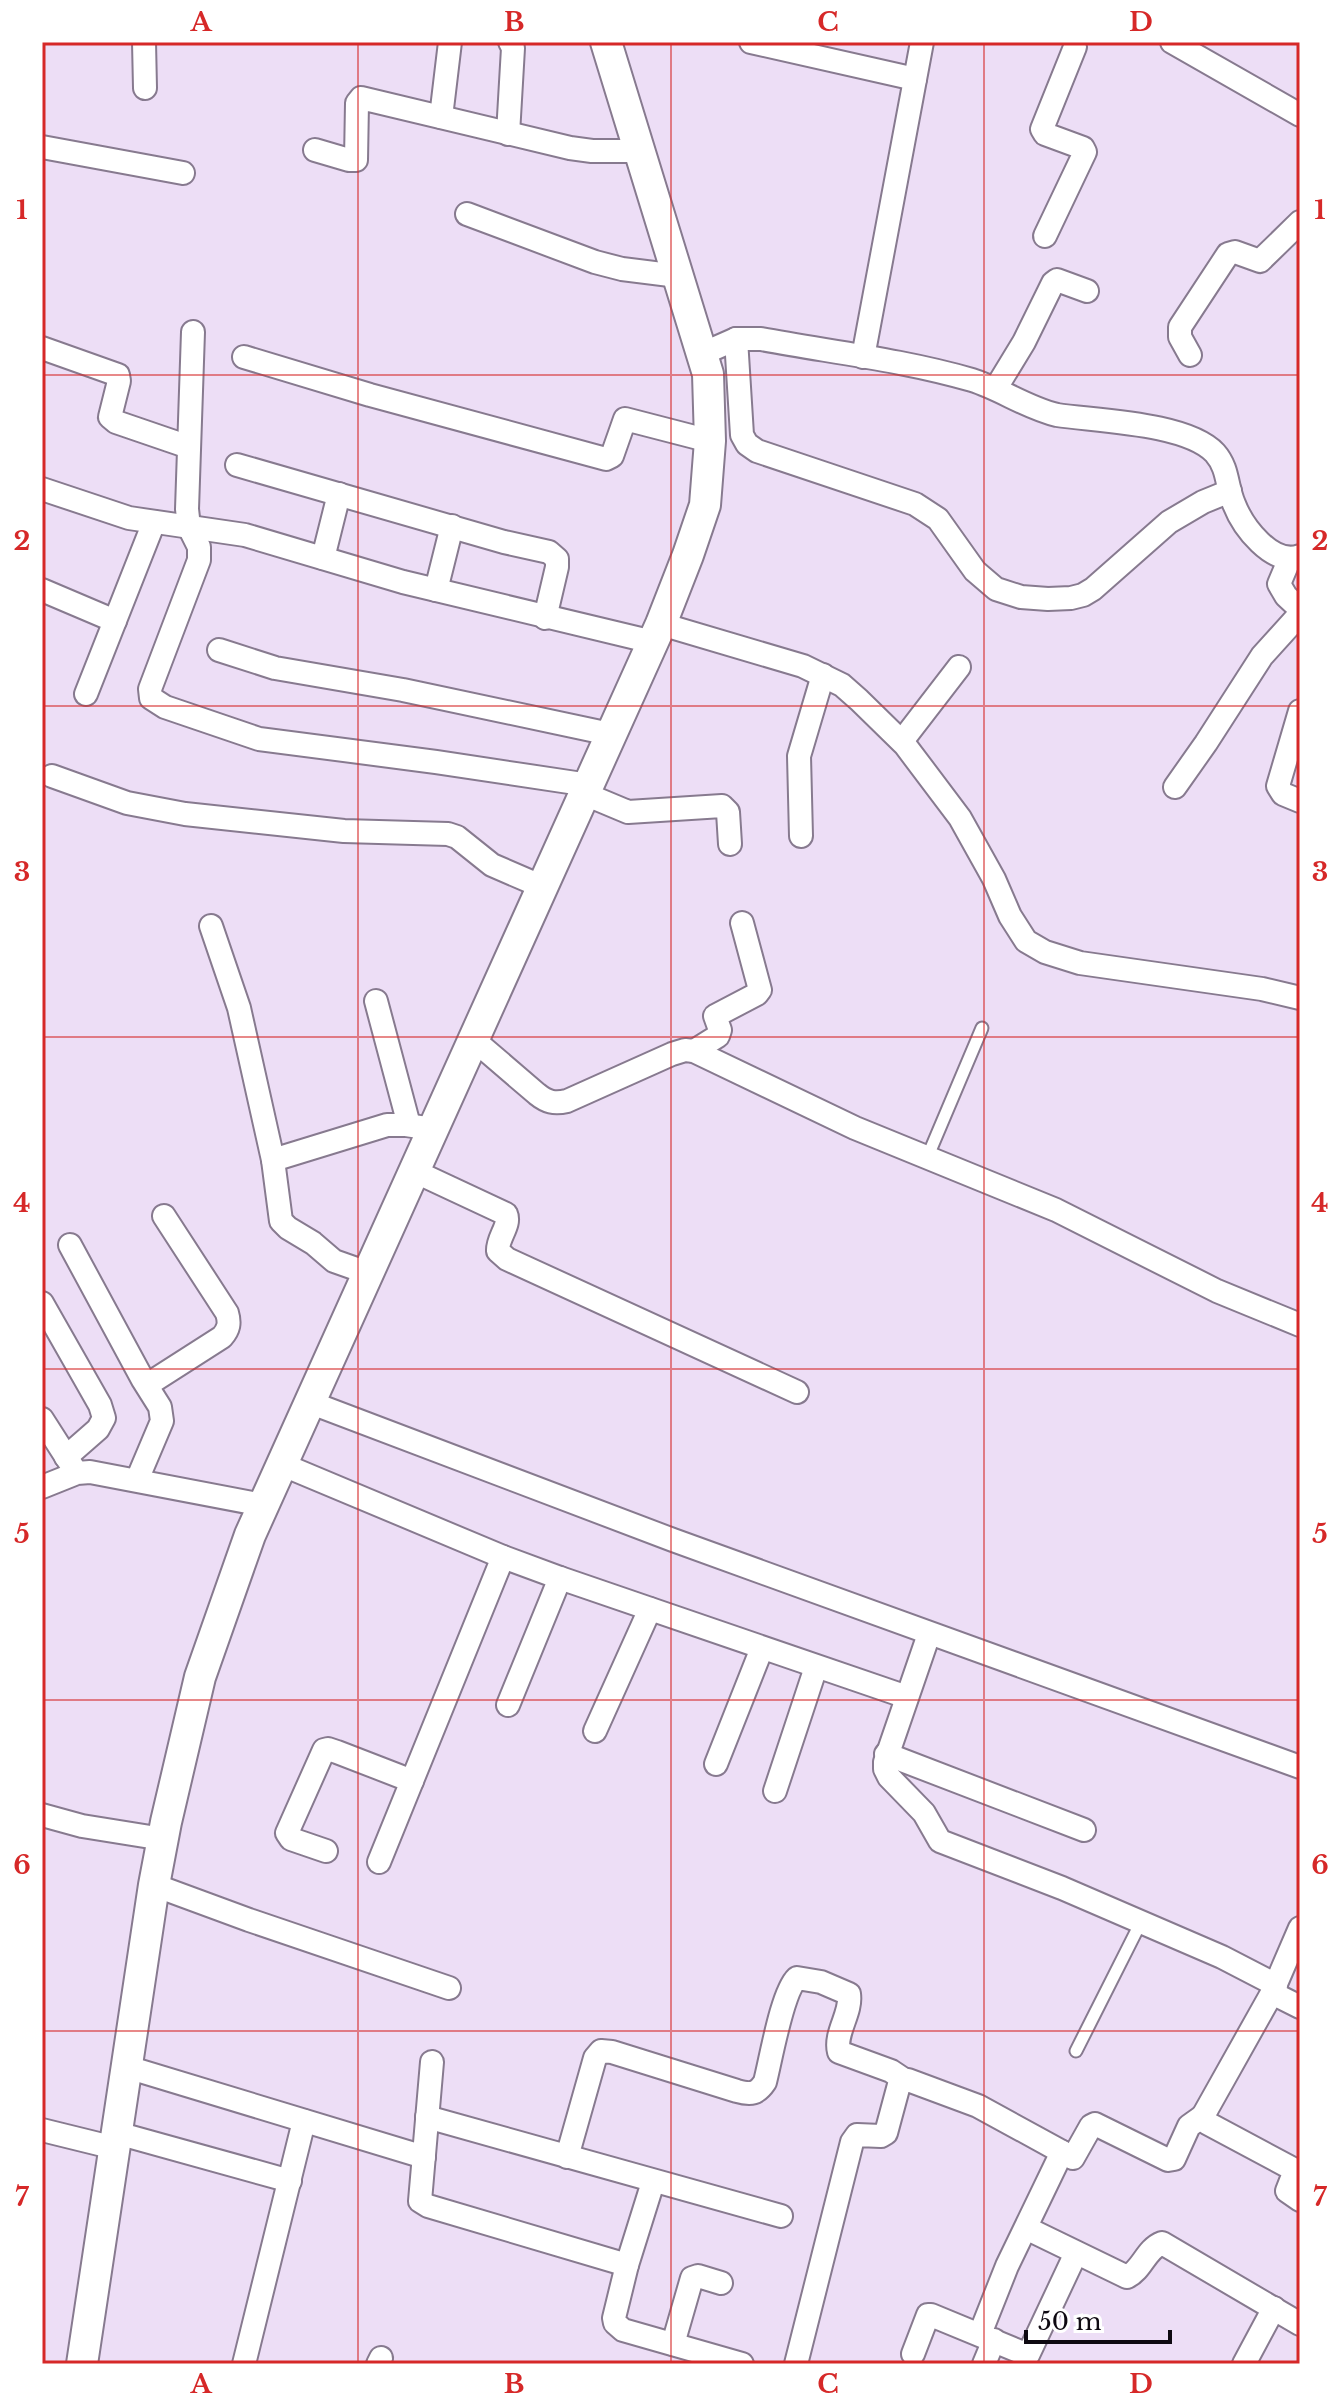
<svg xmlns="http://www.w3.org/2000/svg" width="1342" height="2406" font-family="'Libre Baskerville',serif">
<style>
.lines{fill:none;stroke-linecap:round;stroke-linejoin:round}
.lane-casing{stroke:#877a8f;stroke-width:15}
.street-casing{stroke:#877a8f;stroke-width:26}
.secondary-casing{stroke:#877a8f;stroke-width:34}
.lane{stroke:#fff;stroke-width:11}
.street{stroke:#fff;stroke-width:22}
.secondary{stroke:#fff;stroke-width:30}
.grid{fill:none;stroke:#d62828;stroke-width:2;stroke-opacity:0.55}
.neatline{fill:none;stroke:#d62828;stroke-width:3}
.grid-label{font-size:26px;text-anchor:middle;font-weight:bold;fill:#d62828}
</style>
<rect width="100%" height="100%" fill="#eddef6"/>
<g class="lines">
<defs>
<g id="lane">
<polyline points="927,1158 982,1028"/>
<polyline points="1076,2051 1141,1922"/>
</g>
<g id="street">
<polyline points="144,42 145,88"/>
<polyline points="751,42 915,79"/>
<polyline points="1172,42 1300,115"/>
<polyline points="441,117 450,42"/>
<polyline points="508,134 513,48 510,42"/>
<polyline points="42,147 183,173"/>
<polyline points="315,150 349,160 356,160 357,103 361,98 570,148 592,151 640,151"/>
<polyline points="467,214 595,262 622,269 678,276"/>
<polyline points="1045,236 1085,152 1083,148 1045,134 1042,129 1075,47"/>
<polyline points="193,332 187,509 189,527 199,547 199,560 150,689 151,698 165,707 259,739 436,762 589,785"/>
<polyline points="736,339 742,435 747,444 757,451 915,504 938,519 975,571 996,589 1021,597 1048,599 1071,598 1083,595 1093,589 1169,522 1203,502 1230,491"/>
<polyline points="42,348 118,375 119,381 110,417 116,422 189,447"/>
<path d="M702,354l34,-15h25c70,13 142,21 211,41 29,9 55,28 85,35 41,6 130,8 158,38 14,16 11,33 19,51 9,23 38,62 66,52"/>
<polyline points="1190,355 1180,337 1180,327 1228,254 1235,252 1260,261 1300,222"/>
<polyline points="244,357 370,395 606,459 612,456 625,419 710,441"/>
<polyline points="863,357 922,42"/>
<polyline points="996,388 1024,342 1053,283 1057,280 1087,291"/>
<polyline points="237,465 504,542 549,552 557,559 557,567 545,618"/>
<polyline points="42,489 129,518 245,535 403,582 653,642"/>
<polyline points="323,558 339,494"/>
<polyline points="1290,558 1279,584 1286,596 1300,609"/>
<polyline points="42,590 115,621"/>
<polyline points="436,590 452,526"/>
<polyline points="661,624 803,666 842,685 859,700 905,745 960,818 994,879 1010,916 1026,941 1045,952 1080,963 1262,989 1300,998"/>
<polyline points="219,650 275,668 403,690 610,734"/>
<polyline points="86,694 154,522"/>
<polyline points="1300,711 1278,786 1283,794 1300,801"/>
<polyline points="902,741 959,667"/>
<polyline points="52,776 127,803 185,814 344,831 448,834 457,837 492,865 543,887"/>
<polyline points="1175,787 1206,743 1262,656 1300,614"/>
<polyline points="585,794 628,812 722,806 728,812 730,844"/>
<polyline points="801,836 799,756 823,675"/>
<polyline points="211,926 239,1008 273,1160 281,1221 288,1228 313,1243 334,1261 368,1273"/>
<polyline points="376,1001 409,1125"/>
<path d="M474,1040l63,54c10,8 17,10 30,7l105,-47 13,-4 9,1 161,77 201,82 161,81 83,34"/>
<polyline points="694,1051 718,1036 720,1030 715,1016 757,994 760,990 742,923"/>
<polyline points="273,1160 387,1125 406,1125 433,1129"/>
<path d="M414,1171l92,43c5,11 -9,24 -8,37l9,8 290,133"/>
<polyline points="70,1245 143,1380 160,1407 162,1421 137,1480"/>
<polyline points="42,1303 100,1405 104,1418 98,1429 66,1457"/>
<path d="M147,1385l75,-48c7,-8 8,-14 5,-24l-63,-97"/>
<polyline points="309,1402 673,1540 1300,1767"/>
<polyline points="42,1419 74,1469"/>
<polyline points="281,1464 503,1557 560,1578 907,1697"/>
<polyline points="42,1487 77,1473 90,1472 263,1505"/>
<polyline points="929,1634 885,1762 885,1769 889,1777 924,1813 940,1841 1062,1888 1222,1957 1276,1985"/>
<polyline points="508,1705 560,1578"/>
<polyline points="595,1731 650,1609"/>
<polyline points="886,1754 1084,1830"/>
<polyline points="716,1764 762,1648"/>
<polyline points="775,1791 816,1667"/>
<polyline points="42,1815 82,1826 163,1839"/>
<polyline points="326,1851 291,1839 287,1833 324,1750 328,1749 337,1752 412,1781"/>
<polyline points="379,1862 503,1557"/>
<polyline points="154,1885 249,1920 449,1988"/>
<polyline points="1300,1928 1272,1993 1203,2116 1207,2123 1293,2169 1294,2173 1287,2191 1300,2200"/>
<polyline points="1272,1993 1300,2007"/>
<polyline points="432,2062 420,2201 428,2206 627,2265"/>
<polyline points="127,2067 424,2157"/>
<polyline points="427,2117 781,2216"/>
<polyline points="42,2130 115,2148"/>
<polyline points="117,2133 290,2181"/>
<path d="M567,2157l28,-99 6,-7 11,1 125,39c14,4 20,3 28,-9 6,-23 17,-90 32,-104l24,4 28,12c3,19 -15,39 -10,58l52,19 12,8"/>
<polyline points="653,2182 627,2265 614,2318 615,2323 623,2330 742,2364"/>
<path d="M1026,2228l101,49c15,-7 19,-28 35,-34l138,81"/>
<polyline points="980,2334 1007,2266 1062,2152"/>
<polyline points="673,2344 692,2278 698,2276 721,2283"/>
<polyline points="913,2354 928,2315 931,2315 1028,2355 1076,2253"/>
<polyline points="244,2364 304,2121"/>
<polyline points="378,2364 381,2358"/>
<polyline points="796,2364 852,2142 857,2135 881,2136 886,2133 900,2081 908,2080 978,2106 1073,2158 1091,2126 1095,2124 1168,2160 1174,2159 1189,2126 1203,2116"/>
<polyline points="984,2364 994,2340"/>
<polyline points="1244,2364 1274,2308"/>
</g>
<polyline id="secondary" points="82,2364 154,1885 166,1822 200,1677 250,1535 661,624 688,555 705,505 710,441 708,374 606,42"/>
</defs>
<use href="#lane" class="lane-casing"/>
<use href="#street" class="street-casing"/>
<use href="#secondary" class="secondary-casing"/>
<use href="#lane" class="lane"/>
<use href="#street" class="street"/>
<use href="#secondary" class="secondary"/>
</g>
<path class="grid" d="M358,42v2322M671,42v2322M984,42v2322M42,375h1258M42,706h1258M42,1037h1258M42,1369h1258M42,1700h1258M42,2031h1258"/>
<rect width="1342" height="2406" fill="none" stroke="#ffffff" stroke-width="88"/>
<path d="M1026 2330v12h144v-12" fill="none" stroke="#0e0911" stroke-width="4"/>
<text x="1038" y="2330" font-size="24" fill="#0e0911" stroke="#ffffff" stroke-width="6" paint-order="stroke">50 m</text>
<rect x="44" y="44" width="1254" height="2318" class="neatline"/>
<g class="grid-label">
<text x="201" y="31">A</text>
<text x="514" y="31">B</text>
<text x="828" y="31">C</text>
<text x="1141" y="31">D</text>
<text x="22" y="219">1</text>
<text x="1320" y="219">1</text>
<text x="22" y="550">2</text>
<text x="1320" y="550">2</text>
<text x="22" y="881">3</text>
<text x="1320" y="881">3</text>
<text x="22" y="1212">4</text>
<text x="1320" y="1212">4</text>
<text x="22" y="1543">5</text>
<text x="1320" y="1543">5</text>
<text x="22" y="1874">6</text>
<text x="1320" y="1874">6</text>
<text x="22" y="2206">7</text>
<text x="1320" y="2206">7</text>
<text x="201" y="2393">A</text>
<text x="514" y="2393">B</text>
<text x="828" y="2393">C</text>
<text x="1141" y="2393">D</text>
</g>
</svg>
